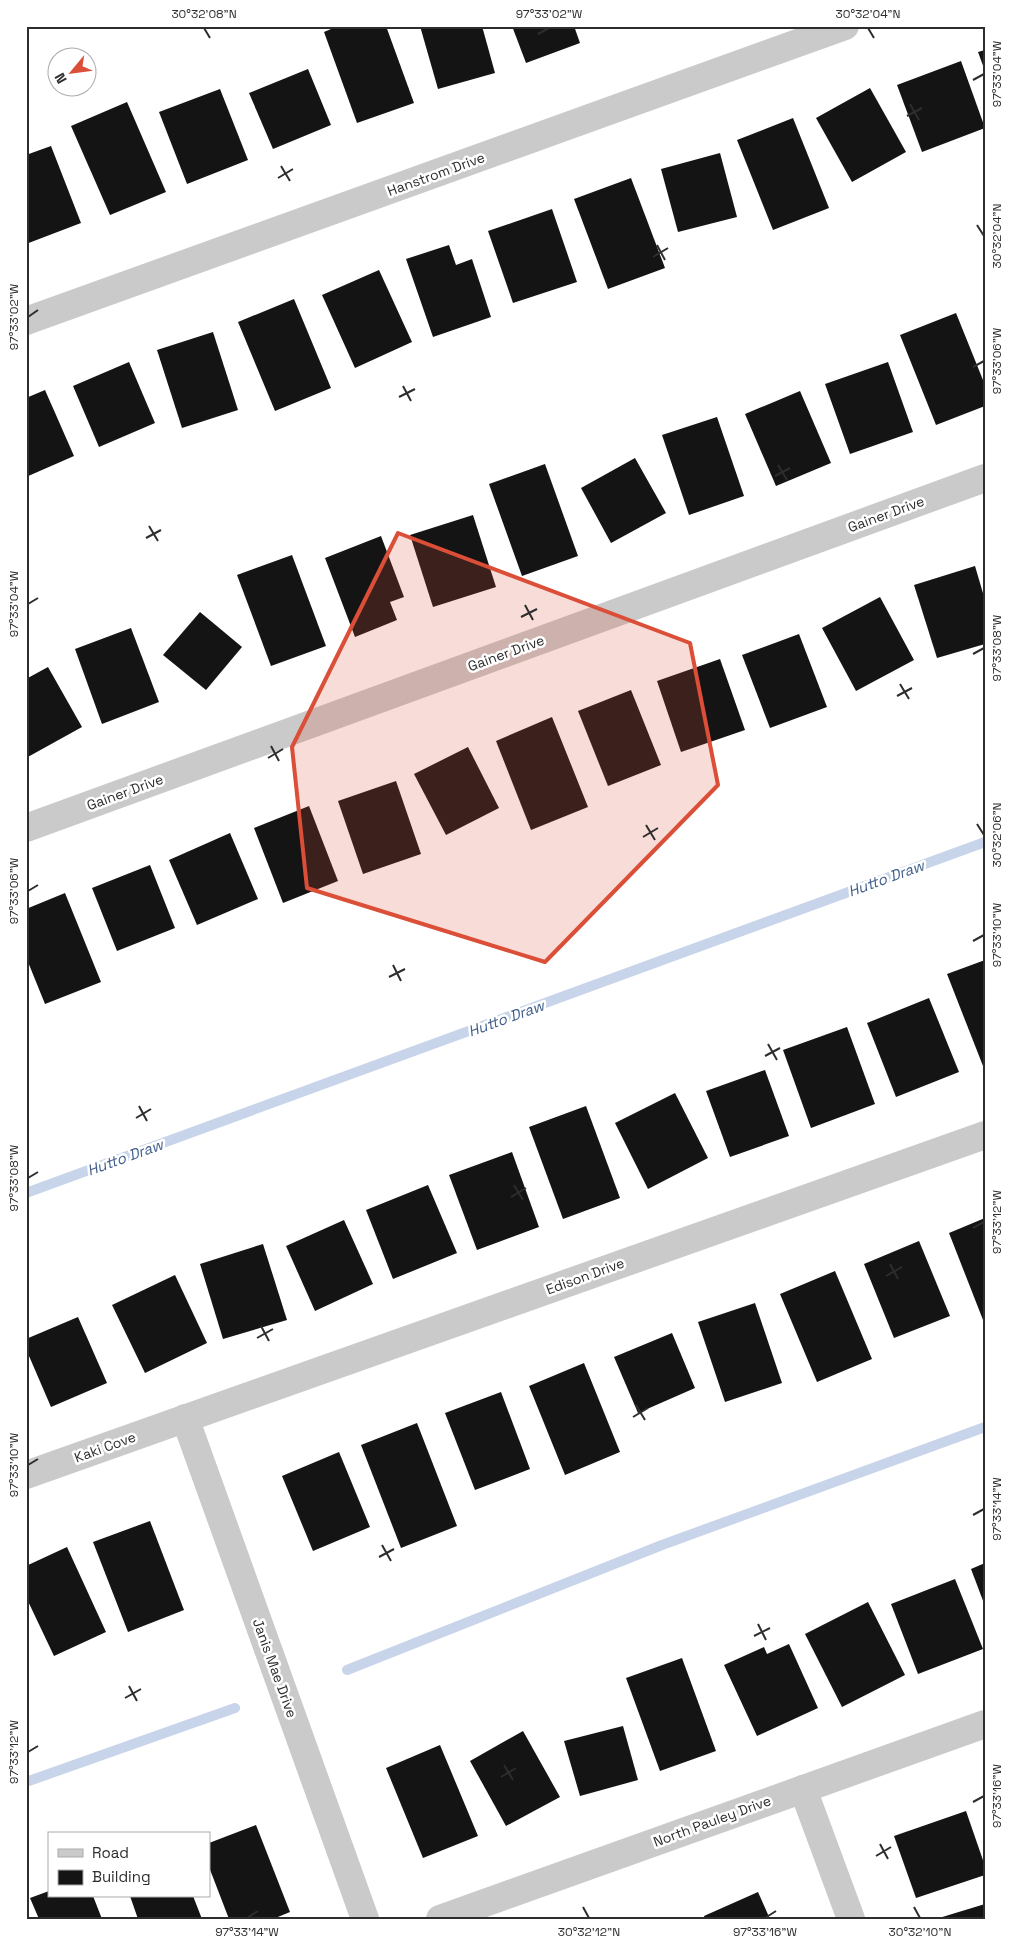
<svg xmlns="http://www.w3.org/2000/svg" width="1011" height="1945" font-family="'Space Grotesk',sans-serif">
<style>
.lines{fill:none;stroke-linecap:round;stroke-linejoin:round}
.stream{stroke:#c7d4e9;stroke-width:10}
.building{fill:#141414}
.minor{stroke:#cacaca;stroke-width:28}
.marked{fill:#db4e37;fill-opacity:0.2;stroke:#db4e37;stroke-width:4;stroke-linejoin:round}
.ticks{fill:none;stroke:#2d2d2d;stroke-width:2}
.labels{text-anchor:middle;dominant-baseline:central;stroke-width:5;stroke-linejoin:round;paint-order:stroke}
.street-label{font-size:14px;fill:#2d2d2d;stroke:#fff}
.water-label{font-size:15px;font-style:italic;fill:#3f5d8a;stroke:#fff}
.neatline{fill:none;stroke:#2d2d2d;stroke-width:2}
.ticks-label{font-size:12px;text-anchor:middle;fill:#2d2d2d}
</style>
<rect width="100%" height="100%" fill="#fff"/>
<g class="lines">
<g class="stream">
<polyline points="26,1193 985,842"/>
<polyline points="347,1670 662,1545 985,1427"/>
<polyline points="26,1782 235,1708"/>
</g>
</g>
<g class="building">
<polygon points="338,26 386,26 414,103 357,123 324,32"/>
<polygon points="420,26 482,26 495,73 438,89"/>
<polygon points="512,26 574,26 580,43 526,63"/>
<polygon points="985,50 985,71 978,52"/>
<polygon points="961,61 985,128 922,152 897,85"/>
<polygon points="308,69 331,125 273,149 249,93"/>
<polygon points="870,88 906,152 852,182 816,118"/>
<polygon points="220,89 248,160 187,184 159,112"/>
<polygon points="127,102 166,192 110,215 71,126"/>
<polygon points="793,118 829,208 773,230 737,140"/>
<polygon points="51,146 81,223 26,244 26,155"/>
<polygon points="720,153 737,217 678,232 661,169"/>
<polygon points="631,178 665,268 608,289 574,199"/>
<polygon points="552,209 577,282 513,303 488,231"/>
<polygon points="449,245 456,265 472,259 491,317 433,337 406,259"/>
<polygon points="379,270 412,342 355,368 322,295"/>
<polygon points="294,299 331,388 275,411 238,322"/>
<polygon points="956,313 985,385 985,406 936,425 900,335"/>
<polygon points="213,332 238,410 182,428 157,350"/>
<polygon points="129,362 155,423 99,447 73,386"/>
<polygon points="888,362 913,432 850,454 825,384"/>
<polygon points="45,390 74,456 26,477 26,398"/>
<polygon points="800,391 831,463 776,486 745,414"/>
<polygon points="717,417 744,496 689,515 662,435"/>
<polygon points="635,458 666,513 611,543 581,488"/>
<polygon points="545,464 578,556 522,576 489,484"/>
<polygon points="473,515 496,587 433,607 410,535"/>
<polygon points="381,536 404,597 390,602 397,620 355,637 325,558"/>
<polygon points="292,555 326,646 271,666 237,575"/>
<polygon points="975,566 985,600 985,644 937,658 914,585"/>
<polygon points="880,597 914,660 856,691 822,628"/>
<polygon points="200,612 242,647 206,690 163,655"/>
<polygon points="131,628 159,702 102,724 75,649"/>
<polygon points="799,634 827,707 770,728 742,655"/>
<polygon points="720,659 745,730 681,752 657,681"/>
<polygon points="48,667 82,727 26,758 26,679"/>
<polygon points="631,690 661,765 608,786 578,711"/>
<polygon points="552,717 588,807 531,830 496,741"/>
<polygon points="468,747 499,808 446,835 414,774"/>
<polygon points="396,781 421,854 363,874 338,801"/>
<polygon points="309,806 338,881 283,903 254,828"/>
<polygon points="230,833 258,899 197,925 169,860"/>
<polygon points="150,865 175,928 117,951 92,888"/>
<polygon points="65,893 101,982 45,1004 26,957 26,909"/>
<polygon points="985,960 985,1065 983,1066 947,974"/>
<polygon points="929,998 959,1072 896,1097 867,1023"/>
<polygon points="847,1027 875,1104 811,1128 783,1050"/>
<polygon points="765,1070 789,1136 730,1157 706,1091"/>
<polygon points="675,1093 708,1158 648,1189 615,1123"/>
<polygon points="586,1106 620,1198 563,1219 529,1127"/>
<polygon points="512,1152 539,1227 477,1250 449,1175"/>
<polygon points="428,1185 457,1253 393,1279 366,1210"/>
<polygon points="985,1218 985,1325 949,1233"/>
<polygon points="344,1220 373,1284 315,1311 286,1246"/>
<polygon points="919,1241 950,1316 894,1338 864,1264"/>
<polygon points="263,1244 287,1320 223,1339 200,1264"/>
<polygon points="835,1271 872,1359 817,1382 780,1294"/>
<polygon points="175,1275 207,1343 145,1373 112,1305"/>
<polygon points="755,1303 782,1383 725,1402 698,1322"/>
<polygon points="78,1317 107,1383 51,1407 26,1349 26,1339"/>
<polygon points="672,1333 695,1388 638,1413 614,1357"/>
<polygon points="584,1363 620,1452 565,1475 529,1386"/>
<polygon points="501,1392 530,1469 475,1490 445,1413"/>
<polygon points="417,1423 457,1526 401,1548 361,1445"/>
<polygon points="339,1452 370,1527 313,1551 282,1476"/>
<polygon points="150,1521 184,1610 128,1632 93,1542"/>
<polygon points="67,1547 106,1632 54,1656 26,1597 26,1566"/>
<polygon points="985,1563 985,1606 971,1569"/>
<polygon points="955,1579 983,1649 918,1674 891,1604"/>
<polygon points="868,1602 905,1675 842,1707 805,1634"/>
<polygon points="789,1644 818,1708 757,1736 724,1665 764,1647 767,1654"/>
<polygon points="682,1658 716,1751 660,1771 626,1678"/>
<polygon points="623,1726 638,1780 580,1796 564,1741"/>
<polygon points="523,1731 560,1797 506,1826 470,1761"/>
<polygon points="440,1745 478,1836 423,1858 386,1768"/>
<polygon points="966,1811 985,1866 985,1875 916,1898 894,1836"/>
<polygon points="256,1825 290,1912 273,1919 229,1919 209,1867 209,1843"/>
<polygon points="49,1891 49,1896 93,1896 102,1919 39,1919 30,1898"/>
<polygon points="758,1892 770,1919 705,1919 704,1916"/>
<polygon points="130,1896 193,1896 202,1919 138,1919"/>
<polygon points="985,1904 985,1919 939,1919 939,1918"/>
</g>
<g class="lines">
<g class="minor">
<polyline points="26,321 845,26"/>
<polyline points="26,828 985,478"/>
<polyline points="185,1418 365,1919"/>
<polyline points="26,1475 985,1135"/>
<polyline points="803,1789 851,1919"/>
<polyline points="440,1919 985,1724"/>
</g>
</g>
<path class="marked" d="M398,533l292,110 28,142 -173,177 -238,-74 -15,-141z"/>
<path class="ticks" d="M204,28l6,10M868,28l6,10M538,34l11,-6M973,80l11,-6M910,104l9,16M907,116l15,-8M281,166l9,15M278,178l15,-9M977,225l7,11M657,245l8,15M653,257l15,-9M28,317l10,-7M973,367l11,-6M403,386l8,15M399,397l16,-8M778,465l9,15M775,476l15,-8M149,526l9,15M146,538l15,-8M28,604l10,-6M525,605l8,15M521,617l16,-8M973,654l11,-6M900,684l9,15M897,696l15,-8M271,746l8,15M268,758l15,-9M977,824l7,11M646,825l9,15M643,837l15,-9M28,891l10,-6M973,941l11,-6M393,965l8,16M389,977l16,-8M768,1044l9,16M765,1056l15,-8M139,1106l8,15M136,1118l15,-9M28,1178l10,-6M514,1185l9,15M511,1197l15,-9M973,1228l11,-6M890,1264l8,15M886,1276l16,-9M261,1326l8,15M257,1338l16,-9M636,1405l9,15M633,1417l15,-9M28,1465l10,-6M973,1515l11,-6M382,1545l9,16M379,1557l15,-8M758,1624l8,16M754,1636l16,-8M129,1686l8,15M125,1698l16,-9M28,1752l10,-6M504,1765l9,15M501,1777l15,-9M973,1802l11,-6M880,1844l8,15M876,1856l15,-9M583,1907l6,11M914,1907l6,11M247,1918l11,-7M765,1918l11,-7"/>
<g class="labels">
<g class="street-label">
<text transform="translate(436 174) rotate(-20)">Hanstrom Drive</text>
<text transform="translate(886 514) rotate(-20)">Gainer Drive</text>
<text transform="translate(506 653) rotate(-20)">Gainer Drive</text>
<text transform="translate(125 792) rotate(-20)">Gainer Drive</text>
<text transform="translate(585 1276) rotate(-20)">Edison Drive</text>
<text transform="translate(105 1447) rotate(-20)">Kaki Cove</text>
<text transform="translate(275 1668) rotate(70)">Janis Mae Drive</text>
<text transform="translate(712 1821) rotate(-20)">North Pauley Drive</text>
</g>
<g class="water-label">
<text transform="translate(886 878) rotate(-20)">Hutto Draw</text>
<text transform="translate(506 1018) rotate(-20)">Hutto Draw</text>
<text transform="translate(125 1157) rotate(-20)">Hutto Draw</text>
</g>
</g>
<rect width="1011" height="1945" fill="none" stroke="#ffffff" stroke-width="55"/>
<rect x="48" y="1832" width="162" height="65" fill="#ffffff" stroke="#ababab"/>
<rect x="58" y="1849" width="25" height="8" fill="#cacaca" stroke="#ababab"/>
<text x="92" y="1858" font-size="15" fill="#2d2d2d">Road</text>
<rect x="58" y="1870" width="25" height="15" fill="#141414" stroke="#ababab"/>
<text x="92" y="1882" font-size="15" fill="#2d2d2d">Building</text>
<g transform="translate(72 72) rotate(241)"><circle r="24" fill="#ffffff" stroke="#ababab"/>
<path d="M0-4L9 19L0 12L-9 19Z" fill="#db4e37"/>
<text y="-8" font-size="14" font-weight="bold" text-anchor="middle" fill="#2d2d2d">N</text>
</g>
<rect x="28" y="28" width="956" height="1890" class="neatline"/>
<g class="ticks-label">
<text x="204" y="18">30°32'08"N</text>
<text x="549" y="18">97°33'02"W</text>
<text x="868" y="18">30°32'04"N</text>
<text transform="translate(997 74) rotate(-90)" y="4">97°33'04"W</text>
<text transform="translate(997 236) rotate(-90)" y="4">30°32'04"N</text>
<text transform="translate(14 317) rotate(-90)" y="4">97°33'02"W</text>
<text transform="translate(997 361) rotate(-90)" y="4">97°33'06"W</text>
<text transform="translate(14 604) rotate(-90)" y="4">97°33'04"W</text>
<text transform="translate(997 648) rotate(-90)" y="4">97°33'08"W</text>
<text transform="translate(997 835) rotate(-90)" y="4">30°32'06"N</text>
<text transform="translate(14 891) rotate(-90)" y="4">97°33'06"W</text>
<text transform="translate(997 935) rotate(-90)" y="4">97°33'10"W</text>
<text transform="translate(14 1178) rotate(-90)" y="4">97°33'08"W</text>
<text transform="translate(997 1222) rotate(-90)" y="4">97°33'12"W</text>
<text transform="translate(14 1465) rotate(-90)" y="4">97°33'10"W</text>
<text transform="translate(997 1509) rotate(-90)" y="4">97°33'14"W</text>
<text transform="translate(14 1752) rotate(-90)" y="4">97°33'12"W</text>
<text transform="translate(997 1796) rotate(-90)" y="4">97°33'16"W</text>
<text x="247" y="1936">97°33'14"W</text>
<text x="589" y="1936">30°32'12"N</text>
<text x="765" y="1936">97°33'16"W</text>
<text x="920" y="1936">30°32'10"N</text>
</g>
</svg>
